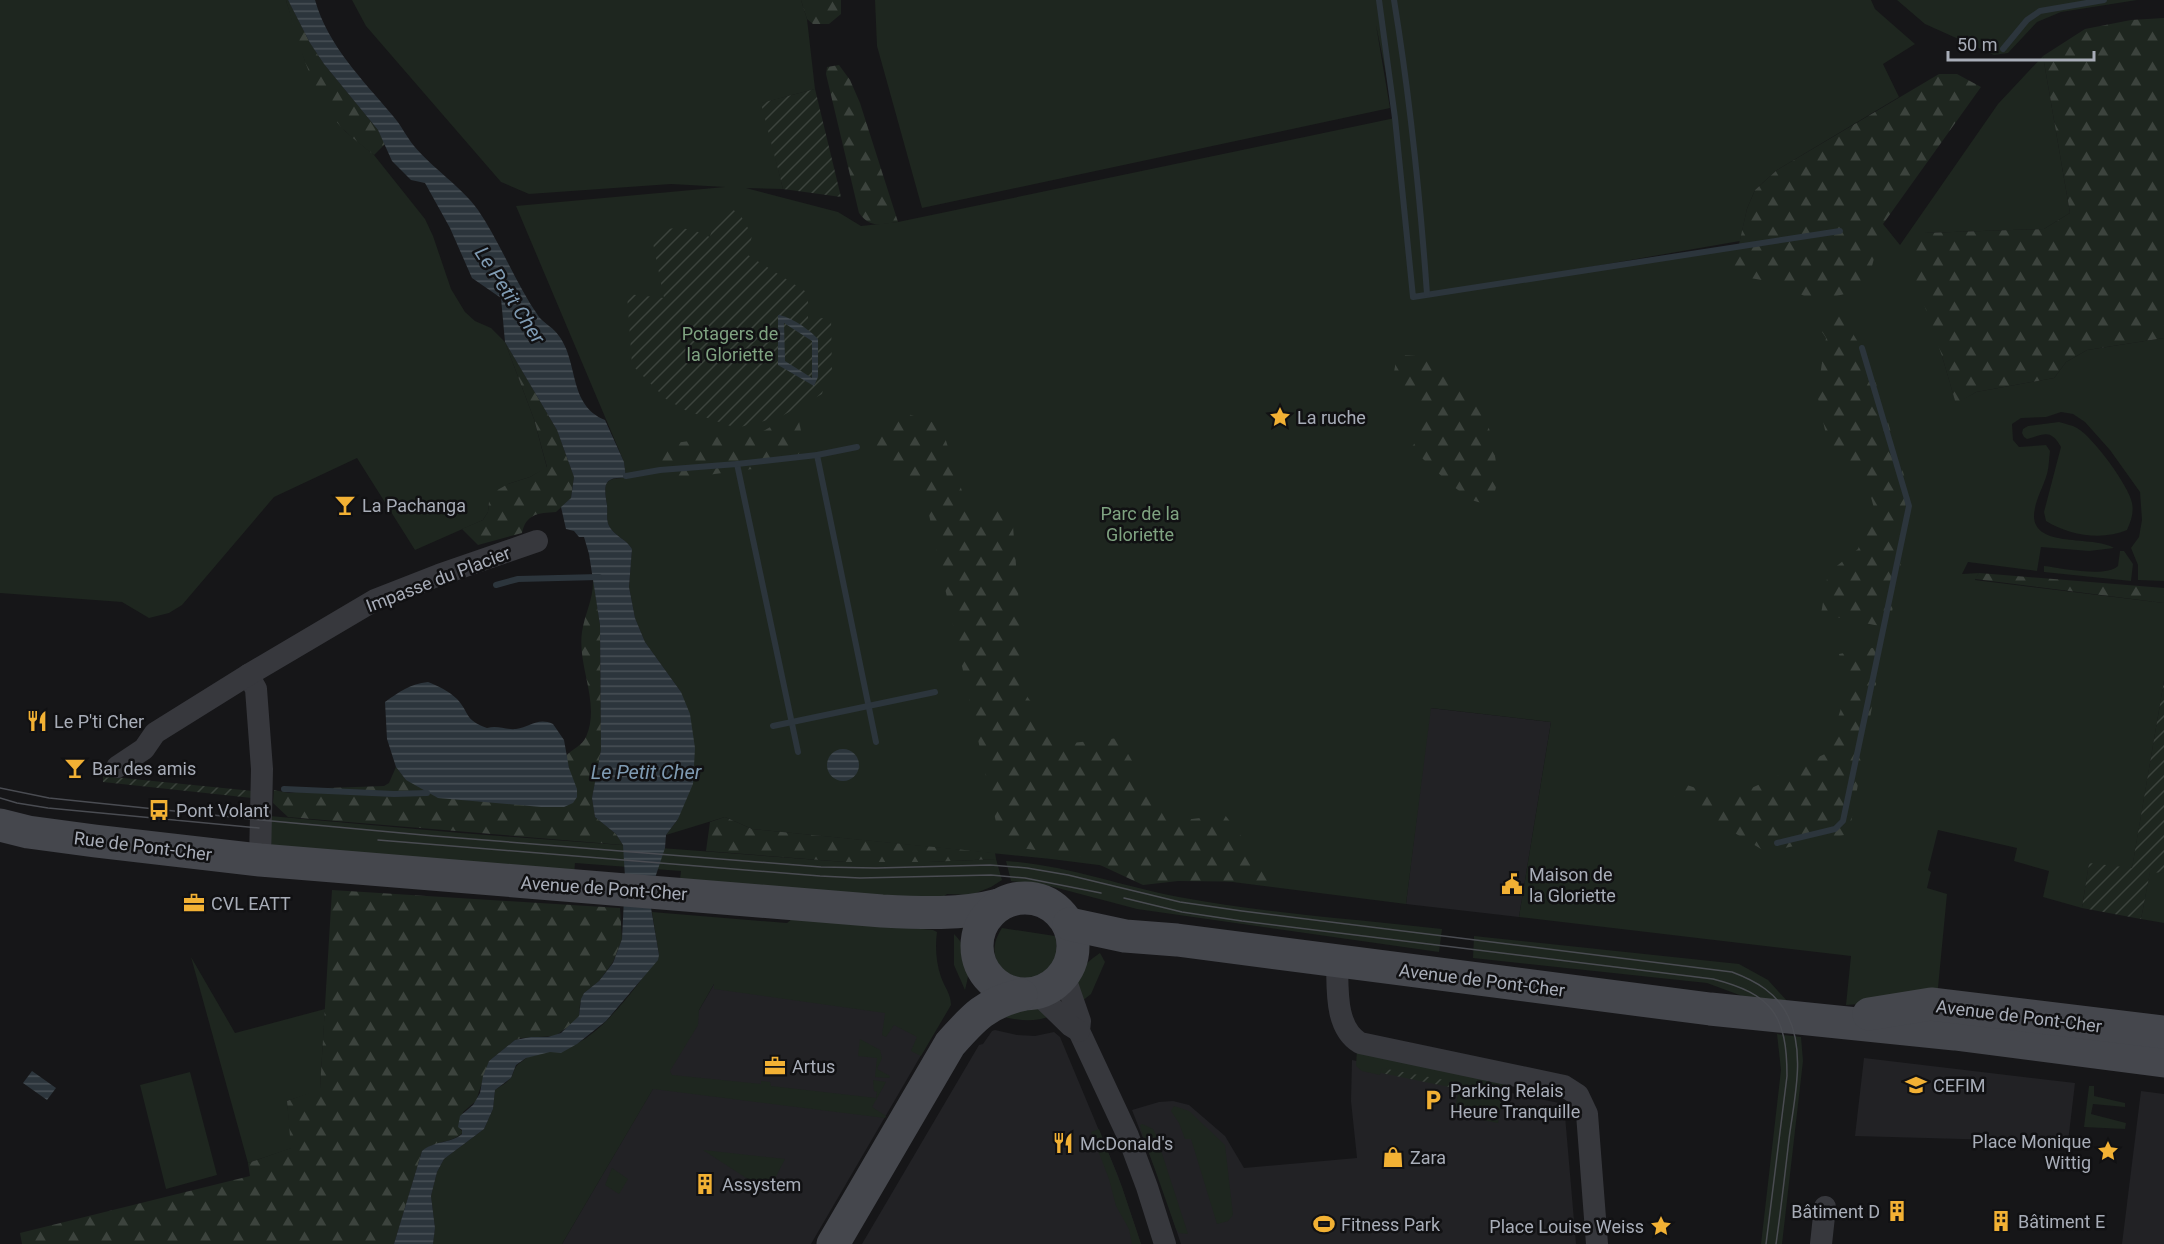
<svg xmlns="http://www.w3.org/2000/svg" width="2164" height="1244" font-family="Roboto,sans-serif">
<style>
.built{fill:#222225}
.green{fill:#1e261f}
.forest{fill:url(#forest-firs)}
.garden{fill:url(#garden-furrows)}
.water{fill:url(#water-rules);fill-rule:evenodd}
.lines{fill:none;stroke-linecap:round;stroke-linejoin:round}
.stream{stroke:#2c353c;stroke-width:6}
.street{stroke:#37383d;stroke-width:22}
.secondary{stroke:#45474d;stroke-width:33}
.tram{stroke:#4a4c52;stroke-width:1.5}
.labels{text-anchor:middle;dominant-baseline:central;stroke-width:5;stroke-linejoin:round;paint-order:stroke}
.park-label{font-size:18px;fill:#7fa381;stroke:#111113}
.poi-label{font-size:18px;fill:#a8adb8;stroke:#111113;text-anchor:start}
.street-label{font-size:18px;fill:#a8adb8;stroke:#111113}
.water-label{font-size:20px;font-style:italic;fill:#7f9bb3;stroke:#111113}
</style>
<defs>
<pattern id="forest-firs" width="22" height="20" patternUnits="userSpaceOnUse" patternTransform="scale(1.5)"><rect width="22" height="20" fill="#1e261f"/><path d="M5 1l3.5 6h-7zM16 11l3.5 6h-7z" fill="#3c433d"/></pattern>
<pattern id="garden-furrows" width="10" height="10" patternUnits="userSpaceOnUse" patternTransform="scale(1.5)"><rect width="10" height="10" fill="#1e261f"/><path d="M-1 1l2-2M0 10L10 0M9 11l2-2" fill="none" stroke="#3c433d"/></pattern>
<pattern id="water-rules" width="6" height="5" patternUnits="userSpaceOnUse" patternTransform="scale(1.5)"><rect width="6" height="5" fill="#2c353c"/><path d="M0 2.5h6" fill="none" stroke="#485056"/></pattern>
</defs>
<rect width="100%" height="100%" fill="#161618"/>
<g class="built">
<polygon points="1430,708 1551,722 1519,917 1406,904"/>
<polygon points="716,981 945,1014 811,1244 562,1244"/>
<polygon points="995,1030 1017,1035 1035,1036 1054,1032 1060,1037 1118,1176 1141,1244 862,1244 979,1045 983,1044 992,1031"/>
<polygon points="1864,1058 2075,1083 2068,1142 1855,1136"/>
<polygon points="1352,1060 1564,1104 1576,1244 1181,1244 1161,1184 1132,1110 1159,1102 1173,1101 1189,1105 1225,1136 1244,1168 1357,1158 1351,1101"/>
<polygon points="2141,1091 2164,1094 2164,1244 2122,1244"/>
</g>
<g class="green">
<polygon points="0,0 286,0 305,61 345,131 374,155 425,219 433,236 451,289 465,312 475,321 491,328 505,342 534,419 547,468 530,477 508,484 489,501 488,512 483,520 415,550 357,458 274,497 182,605 169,613 149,618 122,602 0,593"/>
<path d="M352,0h449l6,19 8,70 -53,14 21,86 -37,-1 92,24 23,14 37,-4 497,-104 -19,-93 14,83 -468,100 -45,-162 -2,-46h996l4,9 40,35 -32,20 16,33 -122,73 -22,20 -8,19 -7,32 -219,38 319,-50 43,-5 17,21 98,-141 45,-48 27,157 -26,16 -119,4 17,123 14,47 20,-11 78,-14 12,-16 21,-12 77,-12v243l-26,-1v-15l-7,-17 8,-11 3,-17 -2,-28 -30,-42 -25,-28 -12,-8 -12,-2 -15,5 -25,1 -9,6 1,16 6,7 27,-2 4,6c-1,7 -1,16 -3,23 -4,14 -12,26 -13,41 -1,34 59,20 80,33l-25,3 -48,-4 -4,24 -69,-9 -6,12 17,-1 -4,7 189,23v78l-32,188 -43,-5 -7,44 -39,-11 6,-26 -35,-10 3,-13 -79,-18 -10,40 3,2 -4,16 20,6 -10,104 -91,7 5,-49 -332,-39 32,-195 -120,-14 -25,196 -355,-45 -299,-30 -27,-12 -59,18 12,-16 3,-127 -36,-50 -10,-24 -6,-31 3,-38c-5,-9 -15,-12 -21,-20 -6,-8 -3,-15 -4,-24 -3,-19 -5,-28 19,-27l-2,-16 -108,-256 209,-19 -54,-3 -142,10 -28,-12 -135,-156z"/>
<polygon points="1897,0 2137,0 2061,12 2037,22 2008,53 1994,55 1925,24"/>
<path d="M2059,422c6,2 13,3 18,6 16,9 52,58 55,75 2,10 -1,18 -5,27 -25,11 -59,5 -81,-9l-2,-9 17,-65c-11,-19 -17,-12 -34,-8l-3,-2 -2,-4 1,-4 5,-3z"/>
<path d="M2120,551h4l9,13 -2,17 -87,-9v-6c18,2 61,12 74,0z"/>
<polygon points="270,816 461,833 846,862 928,862 996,859 1002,880 991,887 971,895 947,894 943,897 940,903 680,880 681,871 575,863 574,876 273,848 270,841"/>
<path d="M1006,861c60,4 114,25 173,36 85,16 177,22 263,32l-3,23 -302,-43 -87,-23 -39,-5z"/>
<polygon points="2150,871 2164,873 2164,923 2141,919"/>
<path d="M652,912l135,11 6,-5 140,12 4,2c-2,14 -1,31 4,45 3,9 10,17 10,28l-30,51 -10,-5 6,-14 -23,-12 -8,12 -4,-2 3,-22 -171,-24v-5l-15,26 -1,15 -28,46 2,4 89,9v-3l9,1 1,4 105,12 1,-6 -3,-1 -1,-11 13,2 -14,25 14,9 -1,2 -232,-29 -91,155h-129l2,-16 -4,-32 6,-24 7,-13 40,-30 9,-20 2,-19c4,-3 15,-9 17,-14 5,-12 3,-9 13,-17 13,-10 38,-7 53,-16 30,-16 62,-61 81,-88z"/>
<path d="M1002,928l53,8c16,67 -89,47 -53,-8z"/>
<path d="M954,934c18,19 17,32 11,56l-11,-25z"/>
<polygon points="1474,936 1739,964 1768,980 1789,1003 1753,1000 1707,983 1473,958"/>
<path d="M1100,953l5,9 -14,32 -14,11c-1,-27 -1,-36 23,-52z"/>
<polygon points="191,957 235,1033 325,1009 320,1090 287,1101 292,1148 248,1163"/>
<path d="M1030,1005h5l17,11c-18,6 -33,5 -51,0z"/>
<polygon points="1777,1034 1801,1037 1803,1061 1782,1244 1761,1244 1781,1070"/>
<polygon points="860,1039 880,1050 882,1058 877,1069 890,1076 889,1078 875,1077 877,1058 858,1056"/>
<polygon points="1357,1049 1506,1081 1498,1123 1454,1114 1460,1084 1382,1068 1380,1075 1362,1071 1356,1066"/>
<polygon points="190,1072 217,1175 166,1189 140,1085"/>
<polygon points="2089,1086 2094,1086 2094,1096 2125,1103 2125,1107 2093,1104 2091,1114 2126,1123 2125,1129 2084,1127"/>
<polygon points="1174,1106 1189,1111 1225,1145 1233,1215 1228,1221 1217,1224 1191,1139 1185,1139 1179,1123 1171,1111"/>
<polygon points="1142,1124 1153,1129 1156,1135 1188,1234 1179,1233 1176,1229 1141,1130 1140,1125"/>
<polygon points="1099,1129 1122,1187 1141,1244 1132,1244 1129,1229 1116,1206 1109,1179 1091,1132"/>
<polygon points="703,1150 785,1159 768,1192"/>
<polygon points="612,1168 628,1179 619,1194 605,1185"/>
</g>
<g class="forest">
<path d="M286,0h2l22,43 14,21 54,66 7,14 -11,11c-15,-12 -33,-25 -44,-42 -22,-34 -33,-74 -44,-113z"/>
<polygon points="801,0 841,0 841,14 829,24 813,24 807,19"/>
<polygon points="2164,18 2164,338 2087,350 2066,362 2054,378 1976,392 1956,404 1942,356 1906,252 1924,233 2044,229 2070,213 2043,56 2085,29 2131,20"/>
<path d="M839,65l11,15 10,23 38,119c-18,2 -27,7 -39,-9l-33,-139 1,-7z"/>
<polygon points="1939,74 1957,74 1981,87 1883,224 1866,289 1815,301 1774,282 1732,275 1747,209 1755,190 1777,170"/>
<polygon points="1839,311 1869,360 1907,485 1902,558 1889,628 1821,614 1828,573 1858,549 1874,508 1862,465 1831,457 1817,394 1826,338 1810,313"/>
<path d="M505,342l52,88 17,47 -3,21 -15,14c-18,1 -30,2 -34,21l-44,12 -16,-16 21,-9 5,-8 1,-11 5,-9 14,-8 22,-7 17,-10 -13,-48z"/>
<path d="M1405,355c10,1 27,1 35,7 10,7 34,34 41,44 8,14 33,104 -3,96 -15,-3 -54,-43 -67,-54l10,-13 -2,-30 -2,-6 -14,-9 -5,-8 -4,-10 2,-11 3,-5z"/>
<polygon points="797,412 801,431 799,454 760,468 662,481 656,461 675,443 725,436 758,434"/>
<polygon points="908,414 941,425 967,507 1012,513 1026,695 1062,744 1119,738 1167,822 1225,815 1276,882 1178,881 1143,885 1083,857 1001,845 928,510 866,439"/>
<polygon points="1979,573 2164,588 2164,603 1975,579"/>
<path d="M593,578l7,47 1,125 -9,48 3,19 21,17 7,11 -335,-28 -15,-14 1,-13 15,3 38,-5 57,-2 5,-3 7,-16 10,13 163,-12 -3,-12c6,-7 16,-10 20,-19 15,-34 -9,-70 -4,-105 3,-20 12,-33 11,-54z"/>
<polygon points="1883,646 1849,834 1766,852 1674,796 1684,784 1728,799 1827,753 1847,689 1839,654"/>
<polygon points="725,817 752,829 995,853 996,859 928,862 846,862 706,851 710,822"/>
<path d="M332,890l288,18 2,31 -9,23 -14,19 -15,12 -4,11 -1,12 -3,5 -21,15 -34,2 -6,2 -26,21 -13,40 -13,11 -3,17 3,3c-7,10 -29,9 -41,19l-28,93h-372l-2,-11 230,-57 -2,-13 43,-15 -4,-47 33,-12z"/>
</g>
<g class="garden">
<polygon points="815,89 841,197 783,189 761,103"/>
<path d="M731,208l10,8 11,19 -4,20 60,38v27l23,-3 1,58 -7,7 -3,12 -42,23 -44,11 -51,-18 -19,-11 -34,-34 -5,-71 37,4 -11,-55 2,-11c21,-7 36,-4 55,5 4,-14 7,-24 21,-29z"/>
<polygon points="2164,681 2164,873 2150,872 2141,919 2082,908 2089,863 2132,868"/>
<polygon points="103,776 253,791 252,798 103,782"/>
<polygon points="1382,1068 1460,1083 1459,1089 1381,1073"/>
</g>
<g class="water">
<path d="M288,0h27c13,46 48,80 78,116 8,9 13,20 21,30 18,22 48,41 64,64 23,34 38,74 61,107 6,7 15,11 20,19 20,27 9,69 46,84l19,42 2,16c-24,-2 -22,9 -19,27 1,9 -2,16 4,24 6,8 16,11 21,20l-3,38 6,31 10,24 36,50 9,22 5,34 -2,36 -15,35 -12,16 -1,13 -10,30 -4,30 8,47 -1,5 -52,61 -29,23 -16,9 -11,-1 -24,6 -10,7 -5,13 -16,12 -2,19 -9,20 -40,30 -7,13 -6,24 4,32 -2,16h-39l28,-93c11,-10 30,-8 40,-17v-4l-4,-3 2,-11 13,-11 7,-12 3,-17 6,-15 26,-21 16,-3h17l13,-4 18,-17 2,-17 3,-6 15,-12 14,-18 9,-24 3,-62 -2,-32 -7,-11 -21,-17 -3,-19 9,-48 -1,-125 -11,-71 -5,-17h-5l-5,-6 -8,-2 -5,-22 10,-9 3,-21 -17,-47 -52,-88 -4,-44 -29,-20 -22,-50 -25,-45 -14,-3 -19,-19 -14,-31 -54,-66 -14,-21z"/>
<path d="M778,315c12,1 32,15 40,24v38l-4,9 -36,-21zM784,323l28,18v37l-27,-17z"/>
<path d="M428,682c10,4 21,9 29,17 13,14 7,21 30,29 11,-3 18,2 29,1 14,-2 22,-12 37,-5l11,16 5,28 8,21v8l-4,6 -9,4h-23l-103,-9 -32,-18 -10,-13 -9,-28 -2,-37c14,-10 25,-18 43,-20z"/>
<circle cx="843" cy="765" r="16"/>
<polygon points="32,1071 56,1088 47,1100 23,1083"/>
</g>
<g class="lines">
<g class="stream">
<polyline points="1379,0 1395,118 1413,297 1840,231"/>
<path d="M1394,0c16,98 26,196 33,294"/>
<polyline points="2003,49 2027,20 2040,11 2104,0"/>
<polyline points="817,455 876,742"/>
<polyline points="737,464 798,752"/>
<polyline points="626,476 660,470 737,464 817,455 857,447"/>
<polyline points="496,585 518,579 599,577"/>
<polyline points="773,726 935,692"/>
<polyline points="284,789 394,794 427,793"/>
<polyline points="1777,843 1835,829 1843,821 1909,506 1862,348"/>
</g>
<g class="street">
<polyline points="248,675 256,689 262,769 260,860"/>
<polyline points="117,767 144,749 155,733 248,675 375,600 439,575 537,541"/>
<path d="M1337,961c1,27 -3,66 23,82l204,43 14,9 9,19 10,130"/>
<polyline points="1064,975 1080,1021 1079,1031 1128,1136 1147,1187 1165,1244"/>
<polyline points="1037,993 1071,1026 1079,1031"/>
<polyline points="1821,1244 1825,1207"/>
</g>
<g class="secondary">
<path d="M0,825l28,7 67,9 165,19 622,51c39,2 79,4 117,-6"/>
<circle cx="1025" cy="946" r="48"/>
<polyline points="1069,924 1125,936 1177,940 1710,1009 1955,1034 2164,1061"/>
<polyline points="1869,1014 1931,1004 2164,1032"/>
<path d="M833,1244l117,-200c23,-26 36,-41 71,-49"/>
</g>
<g class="tram">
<path d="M0,788l49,10 212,22 173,16 387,31 55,1 114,-3 37,3 41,7 112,27 62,9 490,61c24,9 45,21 56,44 18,37 6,84 1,123 -4,35 -8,70 -13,105"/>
<polyline points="0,798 17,803 48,808 259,828"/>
<polyline points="378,840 820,876 860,878 991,875 1025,878 1101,893"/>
<path d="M1124,898l58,14 60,9 471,58c59,15 74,36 74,97l-21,168"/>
</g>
</g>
<defs>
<symbol id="sight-bare" viewBox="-9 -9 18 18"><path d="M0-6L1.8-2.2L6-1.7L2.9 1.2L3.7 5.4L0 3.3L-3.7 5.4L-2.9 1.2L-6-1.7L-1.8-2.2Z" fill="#f2b134" stroke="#111113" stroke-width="2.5" paint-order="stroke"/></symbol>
<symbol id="bar-bare" viewBox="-9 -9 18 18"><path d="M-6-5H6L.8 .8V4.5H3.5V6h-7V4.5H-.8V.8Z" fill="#f2b134" stroke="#111113" stroke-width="2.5" paint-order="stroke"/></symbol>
<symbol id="restaurant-bare" viewBox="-9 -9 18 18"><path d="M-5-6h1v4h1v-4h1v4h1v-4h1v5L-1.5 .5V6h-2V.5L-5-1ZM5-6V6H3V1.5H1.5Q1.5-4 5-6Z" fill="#f2b134" stroke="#111113" stroke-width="2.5" paint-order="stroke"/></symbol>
<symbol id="bus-bare" viewBox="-9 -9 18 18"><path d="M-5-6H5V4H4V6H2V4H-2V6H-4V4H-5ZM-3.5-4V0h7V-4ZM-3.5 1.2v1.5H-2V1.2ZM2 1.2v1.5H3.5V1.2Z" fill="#f2b134" stroke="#111113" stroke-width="2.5" paint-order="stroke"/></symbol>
<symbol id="civic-bare" viewBox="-9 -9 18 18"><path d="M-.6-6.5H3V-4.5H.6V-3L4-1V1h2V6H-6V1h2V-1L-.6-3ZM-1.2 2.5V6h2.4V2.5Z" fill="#f2b134" stroke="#111113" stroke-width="2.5" paint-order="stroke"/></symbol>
<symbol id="office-bare" viewBox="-9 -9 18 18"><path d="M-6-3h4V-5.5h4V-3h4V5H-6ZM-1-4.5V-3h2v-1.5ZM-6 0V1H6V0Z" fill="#f2b134" stroke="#111113" stroke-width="2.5" paint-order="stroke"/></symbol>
<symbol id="university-bare" viewBox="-9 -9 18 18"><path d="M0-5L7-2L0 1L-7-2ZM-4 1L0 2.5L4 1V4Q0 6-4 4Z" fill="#f2b134" stroke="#111113" stroke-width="2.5" paint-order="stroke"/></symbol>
<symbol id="parking-bare" viewBox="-9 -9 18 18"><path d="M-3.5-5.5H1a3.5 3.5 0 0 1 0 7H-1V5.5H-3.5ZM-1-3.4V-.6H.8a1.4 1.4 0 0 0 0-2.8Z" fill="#f2b134" stroke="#111113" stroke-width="2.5" paint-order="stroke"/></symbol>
<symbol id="shop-bare" viewBox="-9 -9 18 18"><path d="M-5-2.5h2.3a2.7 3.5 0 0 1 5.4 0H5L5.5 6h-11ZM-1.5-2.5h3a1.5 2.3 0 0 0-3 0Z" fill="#f2b134" stroke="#111113" stroke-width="2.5" paint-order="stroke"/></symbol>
<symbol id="building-bare" viewBox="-9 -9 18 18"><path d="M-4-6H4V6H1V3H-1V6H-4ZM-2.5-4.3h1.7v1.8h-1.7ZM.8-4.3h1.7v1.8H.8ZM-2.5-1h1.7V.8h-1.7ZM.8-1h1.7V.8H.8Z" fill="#f2b134" stroke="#111113" stroke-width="2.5" paint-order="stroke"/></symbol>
<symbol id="stadium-bare" viewBox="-9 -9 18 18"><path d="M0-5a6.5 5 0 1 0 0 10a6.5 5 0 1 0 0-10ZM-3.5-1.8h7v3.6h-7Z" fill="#f2b134" stroke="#111113" stroke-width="2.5" paint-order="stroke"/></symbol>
</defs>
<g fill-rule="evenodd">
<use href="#sight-bare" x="1265" y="402" width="30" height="30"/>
<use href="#bar-bare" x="330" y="490" width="30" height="30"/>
<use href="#restaurant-bare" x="22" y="706" width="30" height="30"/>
<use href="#bar-bare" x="60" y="753" width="30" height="30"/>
<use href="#bus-bare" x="144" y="795" width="30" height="30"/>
<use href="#civic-bare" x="1497" y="869" width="30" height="30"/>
<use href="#office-bare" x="179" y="888" width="30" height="30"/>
<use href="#office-bare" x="760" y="1051" width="30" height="30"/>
<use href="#university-bare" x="1901" y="1070" width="30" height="30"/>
<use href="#parking-bare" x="1418" y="1085" width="30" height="30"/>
<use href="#restaurant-bare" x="1048" y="1128" width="30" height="30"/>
<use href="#sight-bare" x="2093" y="1136" width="30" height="30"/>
<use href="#shop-bare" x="1378" y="1142" width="30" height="30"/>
<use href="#building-bare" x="690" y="1169" width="30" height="30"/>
<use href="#building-bare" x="1882" y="1196" width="30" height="30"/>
<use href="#building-bare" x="1986" y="1206" width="30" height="30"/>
<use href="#stadium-bare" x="1309" y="1209" width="30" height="30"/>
<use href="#sight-bare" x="1646" y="1211" width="30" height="30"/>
</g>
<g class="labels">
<g class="park-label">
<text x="730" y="333">Potagers de<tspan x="730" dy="21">la Gloriette</tspan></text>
<text x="1140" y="513">Parc de la<tspan x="1140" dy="21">Gloriette</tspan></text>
</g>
<g class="poi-label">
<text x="1297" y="417">La ruche</text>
<text x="362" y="505">La Pachanga</text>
<text x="54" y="721">Le P'ti Cher</text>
<text x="92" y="768">Bar des amis</text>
<text x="176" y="810">Pont Volant</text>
<text x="1529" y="874">Maison de<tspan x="1529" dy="21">la Gloriette</tspan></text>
<text x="211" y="903">CVL EATT</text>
<text x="792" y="1066">Artus</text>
<text x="1933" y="1085">CEFIM</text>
<text x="1450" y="1090">Parking Relais<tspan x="1450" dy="21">Heure Tranquille</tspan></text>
<text x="2091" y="1141" text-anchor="end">Place Monique<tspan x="2091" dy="21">Wittig</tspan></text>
<text x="1080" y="1143">McDonald's</text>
<text x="1410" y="1157">Zara</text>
<text x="722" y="1184">Assystem</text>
<text x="1880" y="1211" text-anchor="end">Bâtiment D</text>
<text x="2018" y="1221">Bâtiment E</text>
<text x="1341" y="1224">Fitness Park</text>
<text x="1644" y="1226" text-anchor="end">Place Louise Weiss</text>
</g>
<g class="street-label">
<text transform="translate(438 579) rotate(-21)">Impasse du Placier</text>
<text transform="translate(143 846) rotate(7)">Rue de Pont-Cher</text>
<text transform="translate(604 888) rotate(4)">Avenue de Pont-Cher</text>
<text transform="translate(1482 980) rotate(7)">Avenue de Pont-Cher</text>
<text transform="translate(2019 1016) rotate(7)">Avenue de Pont-Cher</text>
</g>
<g class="water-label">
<text transform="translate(510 295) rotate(57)">Le Petit Cher</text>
<text x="646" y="772">Le Petit Cher</text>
</g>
</g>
<path d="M1948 51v9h146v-9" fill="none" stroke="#a8adb8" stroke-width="3"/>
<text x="1957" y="51" font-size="18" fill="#a8adb8" stroke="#111113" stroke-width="4.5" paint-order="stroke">50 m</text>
</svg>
